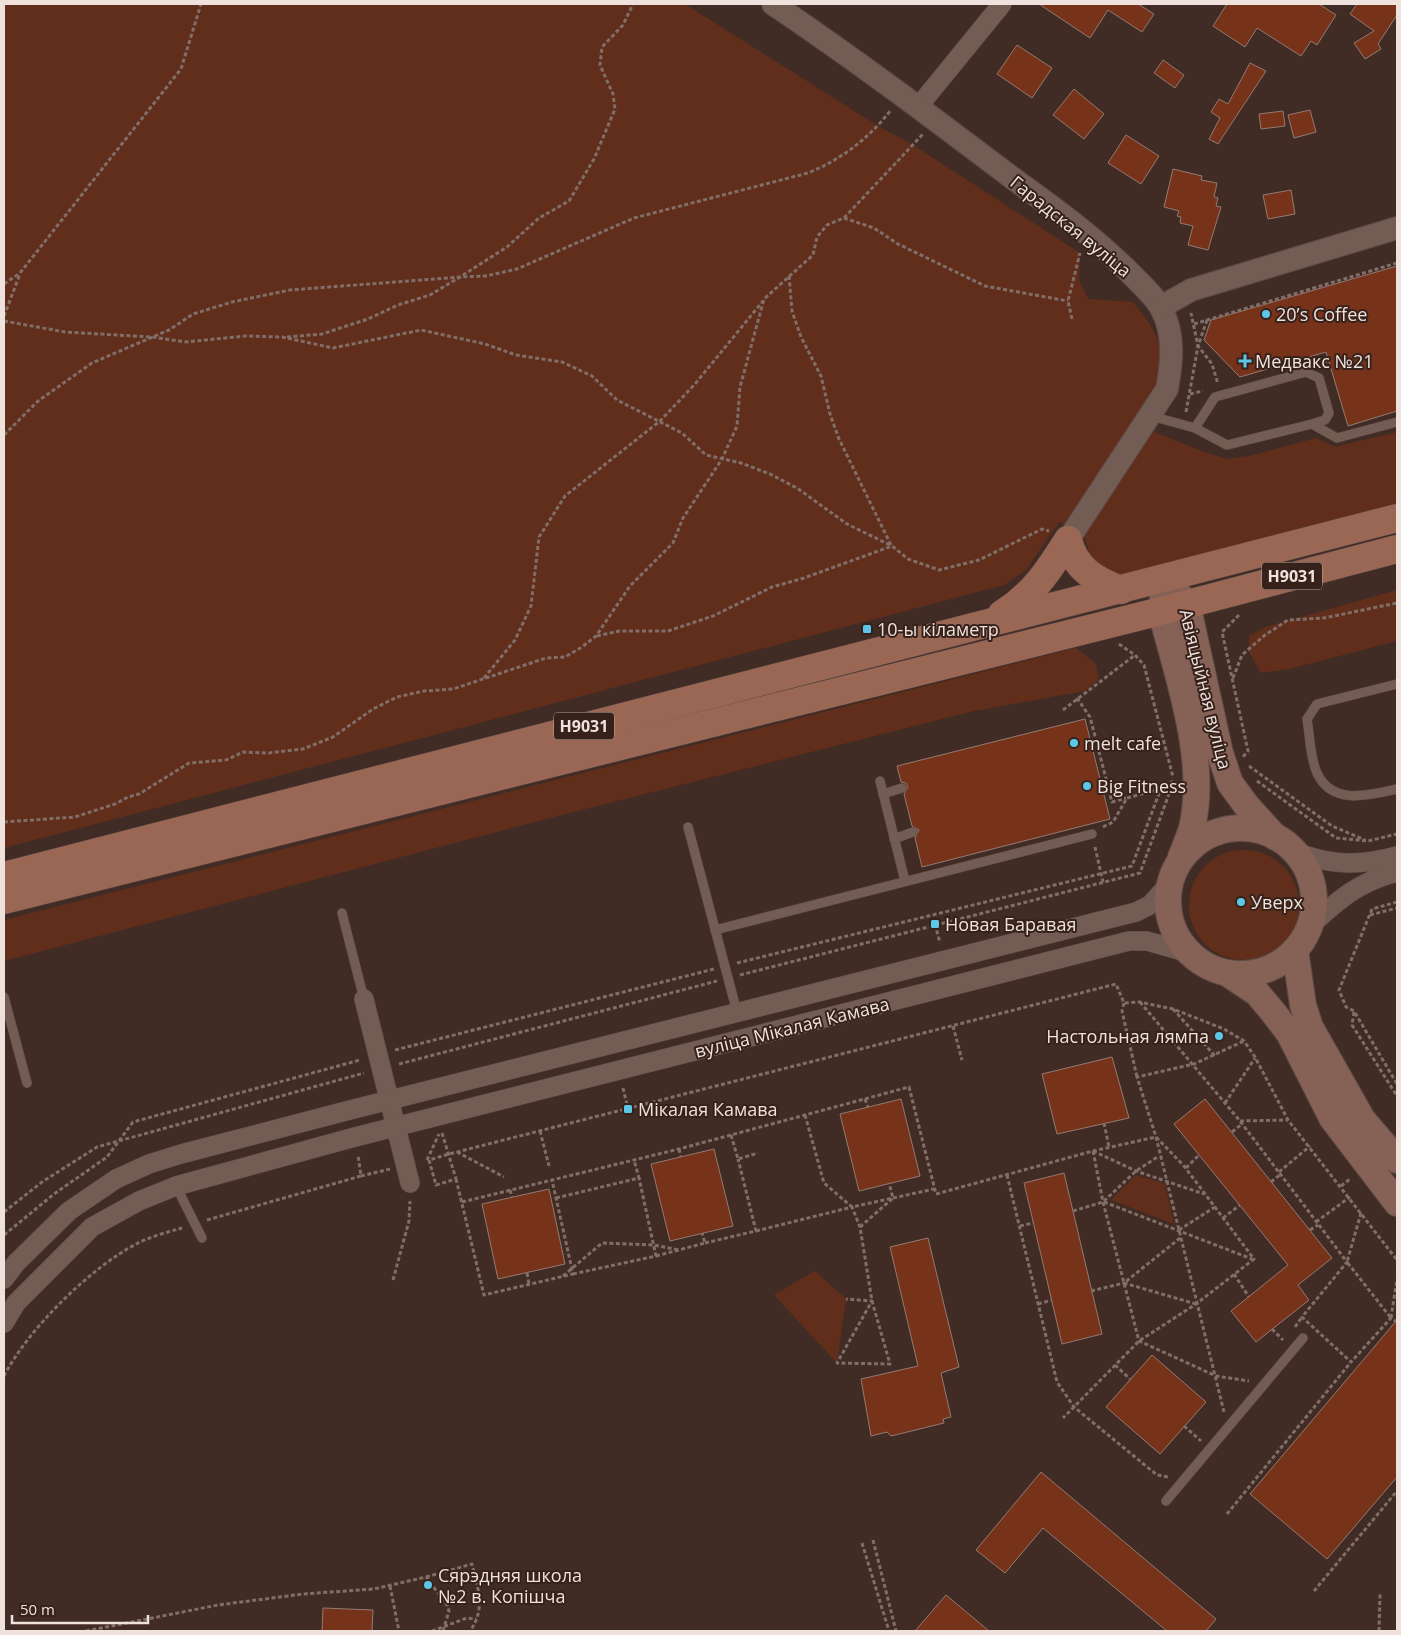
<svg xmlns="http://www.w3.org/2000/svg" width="1401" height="1635" font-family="'Open Sans',sans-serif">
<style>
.green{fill:#612e1b}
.building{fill:#77331a;stroke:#937a72}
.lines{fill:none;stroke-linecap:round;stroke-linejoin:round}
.service-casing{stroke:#5b4944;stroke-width:10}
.minor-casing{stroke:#5b4944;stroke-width:20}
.tertiary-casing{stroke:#5b4944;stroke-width:24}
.secondary-casing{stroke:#5b4944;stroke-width:28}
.primary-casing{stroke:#5b4944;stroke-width:29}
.path{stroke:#816e68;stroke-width:3;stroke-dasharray:4 2.5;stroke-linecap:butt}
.service{stroke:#735c54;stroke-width:9}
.minor{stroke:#735c54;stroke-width:19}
.tertiary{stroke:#735c54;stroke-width:22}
.secondary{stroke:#866155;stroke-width:26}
.primary{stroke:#9a6755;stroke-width:28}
.poi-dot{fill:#5cc7e7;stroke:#36221b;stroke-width:2}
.labels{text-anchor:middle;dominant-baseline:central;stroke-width:4;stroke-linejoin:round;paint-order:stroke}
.shield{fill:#36221b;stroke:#b8a8a2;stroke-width:1}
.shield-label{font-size:16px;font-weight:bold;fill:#efe1dc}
.street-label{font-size:18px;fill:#efe1dc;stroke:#36221b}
.poi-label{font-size:18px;fill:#efe1dc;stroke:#36221b;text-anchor:start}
</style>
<rect width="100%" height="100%" fill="#412c25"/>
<g class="green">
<path d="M4,4h681l193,122 35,19 167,108 -1,27 9,19 45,3c7,9 15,18 20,28 19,32 -2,67 -18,94l69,28 23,7 23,-3 66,-18 19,9 62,-15v73l-274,76 -30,-17 -9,-30 -25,-12 -33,48 -22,15 -1000,263z"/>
<polygon points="1397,590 1397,641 1289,669 1261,673 1249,652 1249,636 1266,627"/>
<polygon points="1076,648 1096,664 1099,679 1085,691 974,711 573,812 4,961 4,920"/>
<circle cx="1244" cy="905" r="55"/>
<polygon points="1136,1175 1165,1184 1174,1224 1111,1200"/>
<polygon points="815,1271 846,1299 837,1363 774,1295"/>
</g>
<g class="building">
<polygon points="1039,4 1138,4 1154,14 1142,32 1108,10 1090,38"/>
<polygon points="1227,4 1319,4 1336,15 1317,45 1311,41 1301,56 1257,28 1245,47 1213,26"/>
<polygon points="1357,4 1397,4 1397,15 1378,44 1381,49 1365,59 1354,43 1374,31 1350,14"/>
<polygon points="1017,45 1052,68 1032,98 997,74"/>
<polygon points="1163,60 1184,75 1175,88 1154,73"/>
<polygon points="1250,63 1266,71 1218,144 1209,139 1220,118 1211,112 1219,99 1228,104"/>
<polygon points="1074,89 1104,114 1084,139 1053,115"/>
<polygon points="1310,110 1316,132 1294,138 1288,115"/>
<polygon points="1283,111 1285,126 1261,129 1259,114"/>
<polygon points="1126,135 1159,156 1141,184 1108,163"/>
<polygon points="1173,169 1202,176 1201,180 1217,183 1214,197 1218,198 1216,206 1221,207 1208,250 1188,245 1193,226 1180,223 1181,217 1177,216 1179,211 1164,207"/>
<polygon points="1291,190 1295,214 1268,219 1263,195"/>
<polygon points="1397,266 1397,411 1348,426 1326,352 1240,377 1204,340 1211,320"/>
<polygon points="1085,719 1110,819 922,867 915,838 919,830 912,826 904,794 908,787 906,783 901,782 897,766"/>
<polygon points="1112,1057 1129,1118 1057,1134 1042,1074"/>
<polygon points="901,1099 920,1176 859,1191 840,1114"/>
<polygon points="1205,1099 1332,1258 1298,1285 1309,1300 1256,1342 1231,1311 1288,1265 1174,1124"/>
<polygon points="714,1149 733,1226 670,1241 651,1164"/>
<polygon points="1064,1173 1102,1334 1062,1344 1024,1183"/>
<polygon points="549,1189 565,1264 498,1279 482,1204"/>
<polygon points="928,1238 959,1367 941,1373 951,1417 943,1419 944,1423 891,1436 887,1432 871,1436 861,1379 918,1366 890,1247"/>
<polygon points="1397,1320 1397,1477 1327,1559 1250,1494"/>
<polygon points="1152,1355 1206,1402 1160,1454 1106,1407"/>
<polygon points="1041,1472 1216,1619 1206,1631 1167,1631 1043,1528 1005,1573 976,1550"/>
<polygon points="946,1595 989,1631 915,1631"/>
<polygon points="323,1608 373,1610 372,1631 322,1631"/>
</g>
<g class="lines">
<defs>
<g id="service">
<polyline points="1151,416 1195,428 1227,445 1312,424 1325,420 1329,413 1319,378 1306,372 1215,397 1195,428"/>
<polyline points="1312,424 1337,438 1397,422"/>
<path d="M1397,684l-80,20 -10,15c3,17 3,39 10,54 15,33 53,22 80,16"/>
<polyline points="880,781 905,881"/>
<polyline points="883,794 902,788"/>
<polyline points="688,827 737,1012"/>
<polyline points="894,839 913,832"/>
<polyline points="342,913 364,999"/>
<polyline points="715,930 1092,834"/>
<polyline points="4,997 27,1083"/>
<polyline points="176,1186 202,1238"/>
<polyline points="1166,1501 1303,1338"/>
</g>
<g id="minor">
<polyline points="918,107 1002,4"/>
<path d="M1294,851c36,15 66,15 103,5"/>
<path d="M1309,927c29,-27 49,-45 88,-55"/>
<polyline points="364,999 410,1183"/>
<polyline points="4,1279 16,1263 69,1211 116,1179 149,1164 181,1154 350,1110 1136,912 1150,905 1169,884"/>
<polyline points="4,1323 16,1303 92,1227 139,1201 176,1186 355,1137 1129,941 1147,941 1189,953"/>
</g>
<g id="tertiary">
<path d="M773,4c82,55 160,114 238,173 43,31 86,62 123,100 9,9 21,20 27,31 14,26 11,54 6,81l-99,151"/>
<polyline points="1161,307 1191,290 1397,228"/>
</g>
<g id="secondary">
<polyline points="1165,579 1187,604 1220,753 1230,783 1246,805 1275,837"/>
<path d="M1164,590l-3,21c17,67 47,149 31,217 -3,10 -7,19 -11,29"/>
<circle cx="1241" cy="901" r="73"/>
<polyline points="1295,950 1303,1005 1310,1027 1362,1119 1397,1160"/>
<polyline points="1227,973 1257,993 1273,1012 1289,1033 1332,1118 1397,1203"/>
</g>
<g id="primary">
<path d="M1068,540c7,29 27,40 53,50"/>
<path d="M1002,614c31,-19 47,-44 66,-74"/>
<polyline points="4,876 1397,518"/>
<polyline points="4,900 1161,611 1397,549"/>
</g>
</defs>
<use href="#service" class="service-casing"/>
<use href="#minor" class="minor-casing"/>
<use href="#tertiary" class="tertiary-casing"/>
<use href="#secondary" class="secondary-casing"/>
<use href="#primary" class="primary-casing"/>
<g class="path">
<polyline points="844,218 874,228 898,244 985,286 1068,301"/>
<polyline points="789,276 792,311 801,337 821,376 830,414 839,439 891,545"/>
<polyline points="4,284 20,273 181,69 201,4"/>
<polyline points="4,316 20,274"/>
<polyline points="1072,319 1068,301 1080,253"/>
<polyline points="1207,320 1198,346 1212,364 1218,384"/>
<polyline points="4,321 65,332 152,337 186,342 245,336 282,337 333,348 421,330 485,344 516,355 562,362 592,376 617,400 682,433 706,455 741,463 770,474 797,488 847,524 892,546"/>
<polyline points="1194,324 1397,263"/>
<path d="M287,337l35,-3 46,-15 30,-14 32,-10 30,-18 26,-1 31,-7 117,-51 174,-45c34,-14 60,-34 83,-63"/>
<polyline points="1313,361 1324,358 1327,367"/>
<polyline points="1190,394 1203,391"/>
<polyline points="1186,412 1198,346 1191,313"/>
<polyline points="4,435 38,401 92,363 169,330 193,314 232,302 290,290 460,277 507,247 539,218 569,201 594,159 615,109 613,94 600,65 602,47 623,25 633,4"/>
<polyline points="1239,615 1222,632 1248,751 1243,757"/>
<polyline points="597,636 619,631 668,631 713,616 772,587 804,578 892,546 908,559 939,570 979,560 1042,529 1049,531"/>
<polyline points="1119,644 1135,655 1144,665 1173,777"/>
<polyline points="484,678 515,640 531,606 539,537 565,496 660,421 695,384 763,301"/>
<polyline points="1233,678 1242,655 1265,635 1288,620 1324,618 1397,603"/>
<polyline points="1077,698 1090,717 1112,802 1126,798"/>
<polyline points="1063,710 1135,655"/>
<polyline points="1249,766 1332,826 1365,840"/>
<polyline points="1257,781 1336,838 1368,841 1397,834"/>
<polyline points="4,822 75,817 115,804 128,797 139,794 189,763 226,760 243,752 269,753 303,749 333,737 373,709 397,697 424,691 453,689 546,658 565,657 582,647 596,636 630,586 673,543 683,518 722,459 737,426 740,387 764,299 813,255 817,237 827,225 844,218 923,134"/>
<polyline points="1103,827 1113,822 1127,798 1161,789"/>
<polyline points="1095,847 1103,882"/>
<polyline points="1397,902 1372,909 1339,990 1346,1007 1354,1011 1397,1084"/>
<polyline points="1370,915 1397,908"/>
<polyline points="935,924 940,943"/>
<polyline points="737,963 1132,866 1161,788 1173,781"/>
<polyline points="740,975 1140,873 1173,783"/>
<polyline points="1140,1002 1240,1121 1347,1262 1302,1317 1351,1362 1391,1318 1397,1322"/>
<polyline points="1124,1003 1122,1011 1137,1077"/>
<polyline points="1173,1009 1215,1056"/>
<polyline points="1354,1012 1352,1025 1397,1096"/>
<polyline points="953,1026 962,1060"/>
<polyline points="395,1050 714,969"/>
<polyline points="399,1064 717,981"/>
<polyline points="623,1088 628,1109"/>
<polyline points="865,1099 868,1107"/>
<polyline points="1225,1103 1255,1058"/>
<polyline points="805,1115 824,1183 852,1207 934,1189"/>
<polyline points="1240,1121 1288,1120"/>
<polyline points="1104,1123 1109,1147"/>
<polyline points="540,1131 549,1166"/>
<polyline points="1232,1132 1242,1124"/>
<polyline points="442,1133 456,1179 436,1185 429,1160 449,1154 1116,984 1124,1003 1139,1002 1173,1009 1224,1029 1244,1041 1255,1057 1288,1120 1397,1260"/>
<polyline points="731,1135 738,1159 758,1153"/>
<polyline points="679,1149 681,1157"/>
<polyline points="1093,1151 1103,1202 1139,1341 1216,1376 1249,1381"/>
<polyline points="1093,1151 1136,1171 1204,1194"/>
<polyline points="457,1152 504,1177"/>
<polyline points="427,1160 439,1134"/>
<polyline points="1186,1168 1199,1155"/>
<polyline points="1279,1172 1310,1146"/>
<polyline points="1007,1175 1057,1382 1074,1407 1157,1475 1168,1477"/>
<polyline points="361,1176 390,1169"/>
<polyline points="456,1179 484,1295 573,1274 552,1180"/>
<polyline points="1271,1182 1281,1174"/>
<polyline points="1341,1186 1350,1179"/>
<polyline points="510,1190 512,1197"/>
<polyline points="556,1198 639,1178 634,1160"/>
<polyline points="462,1202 679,1149 909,1087 936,1194 1093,1151 1156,1137 1184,1166 1254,1259 1196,1304 1139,1341 1063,1418"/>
<polyline points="1104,1202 1252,1259"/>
<polyline points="1073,1211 1103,1202 1136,1171 1159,1156"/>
<polyline points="4,1212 42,1182 97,1147 364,1073"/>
<polyline points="1361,1213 1347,1262 1391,1318"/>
<polyline points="1223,1218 1240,1205"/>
<polyline points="207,1220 361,1176 358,1155"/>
<polyline points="1316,1222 1350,1197"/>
<polyline points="1020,1226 1033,1223"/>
<polyline points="860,1227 893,1198 889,1183"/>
<polyline points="1179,1230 1215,1207"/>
<polyline points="1310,1230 1318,1225"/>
<polyline points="756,1231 852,1207 860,1227 872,1301 890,1364 837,1363 872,1301 846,1299"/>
<polyline points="4,1235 54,1194 107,1157 133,1122 360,1060"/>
<polyline points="1180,1238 1124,1283 1196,1304"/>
<polyline points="705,1243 756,1231 738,1159"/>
<polyline points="656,1256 705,1243 702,1233"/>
<polyline points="527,1273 529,1284"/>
<polyline points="573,1274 656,1256 639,1178"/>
<polyline points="1234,1274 1249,1297"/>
<polyline points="563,1276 602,1243 654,1245 679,1250"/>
<polyline points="393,1280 409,1221 410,1201"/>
<polyline points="1091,1291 1124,1283"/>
<polyline points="1038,1304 1052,1300"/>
<polyline points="1391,1318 1397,1279"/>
<polyline points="1295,1327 1302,1317"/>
<polyline points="1272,1329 1283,1340"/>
<polyline points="1115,1365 1130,1379"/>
<path d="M4,1376c24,-47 87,-109 134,-133 14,-7 30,-11 44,-15"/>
<polyline points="1224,1412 1156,1137 1137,1077 1194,1064 1244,1041"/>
<polyline points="1184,1426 1201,1441"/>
<polyline points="1227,1514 1351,1362"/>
<polyline points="873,1540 896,1631"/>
<polyline points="862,1543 889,1631"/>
<path d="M426,1577l46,-13c6,24 14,45 -2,67"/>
<polyline points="390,1586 399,1631"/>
<polyline points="1314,1591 1397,1491"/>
<polyline points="86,1631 218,1605 303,1594 374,1589 426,1577 447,1605 449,1611 443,1631"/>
<polyline points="432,1631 467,1618 476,1619"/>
<polyline points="1379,1631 1380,1594"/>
</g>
<use href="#service" class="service"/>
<use href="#minor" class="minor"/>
<use href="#tertiary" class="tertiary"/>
<use href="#secondary" class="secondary"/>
<use href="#primary" class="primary"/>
</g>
<g class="poi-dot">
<circle cx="1266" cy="314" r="5"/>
<path d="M1242.5 353.5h5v5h5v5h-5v5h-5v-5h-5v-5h5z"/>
<rect x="862" y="624" width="10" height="10" rx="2.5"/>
<circle cx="1074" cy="743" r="5"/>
<circle cx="1087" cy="786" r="5"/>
<circle cx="1241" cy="902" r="5"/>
<rect x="930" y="919" width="10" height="10" rx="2.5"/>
<circle cx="1219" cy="1036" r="5"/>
<rect x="623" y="1104" width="10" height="10" rx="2.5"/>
<circle cx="428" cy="1585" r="5"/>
</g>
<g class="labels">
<g class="shield">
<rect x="1262" y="562.5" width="60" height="27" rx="4"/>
<rect x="554" y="712.5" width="60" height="27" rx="4"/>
</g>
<g class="shield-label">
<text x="1292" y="576">Н9031</text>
<text x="584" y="726">Н9031</text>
</g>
<g class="street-label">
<text transform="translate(1071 226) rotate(39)">Гарадская вуліца</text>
<text transform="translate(1206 689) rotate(76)">Авіяцыйная вуліца</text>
<text transform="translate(792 1027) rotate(-14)">вуліца Мікалая Камава</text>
</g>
<g class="poi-label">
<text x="1276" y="314">20’s Coffee</text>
<text x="1255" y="361">Медвакс №21</text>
<text x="877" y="629">10-ы кіламетр</text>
<text x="1084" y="743">melt cafe</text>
<text x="1097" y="786">Big Fitness</text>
<text x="1251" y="902">Уверх</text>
<text x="945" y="924">Новая Баравая</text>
<text x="1209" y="1036" text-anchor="end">Настольная лямпа</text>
<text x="638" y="1109">Мікалая Камава</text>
<text x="438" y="1575">Сярэдняя школа<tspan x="438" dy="21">№2 в. Копішча</tspan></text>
</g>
</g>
<rect width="1401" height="1635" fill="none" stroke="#efe1dc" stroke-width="10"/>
<path d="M12 1615v8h136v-8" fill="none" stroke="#efe1dc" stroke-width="2.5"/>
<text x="20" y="1615" font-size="15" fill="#efe1dc" stroke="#36221b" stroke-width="4" paint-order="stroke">50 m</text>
</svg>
